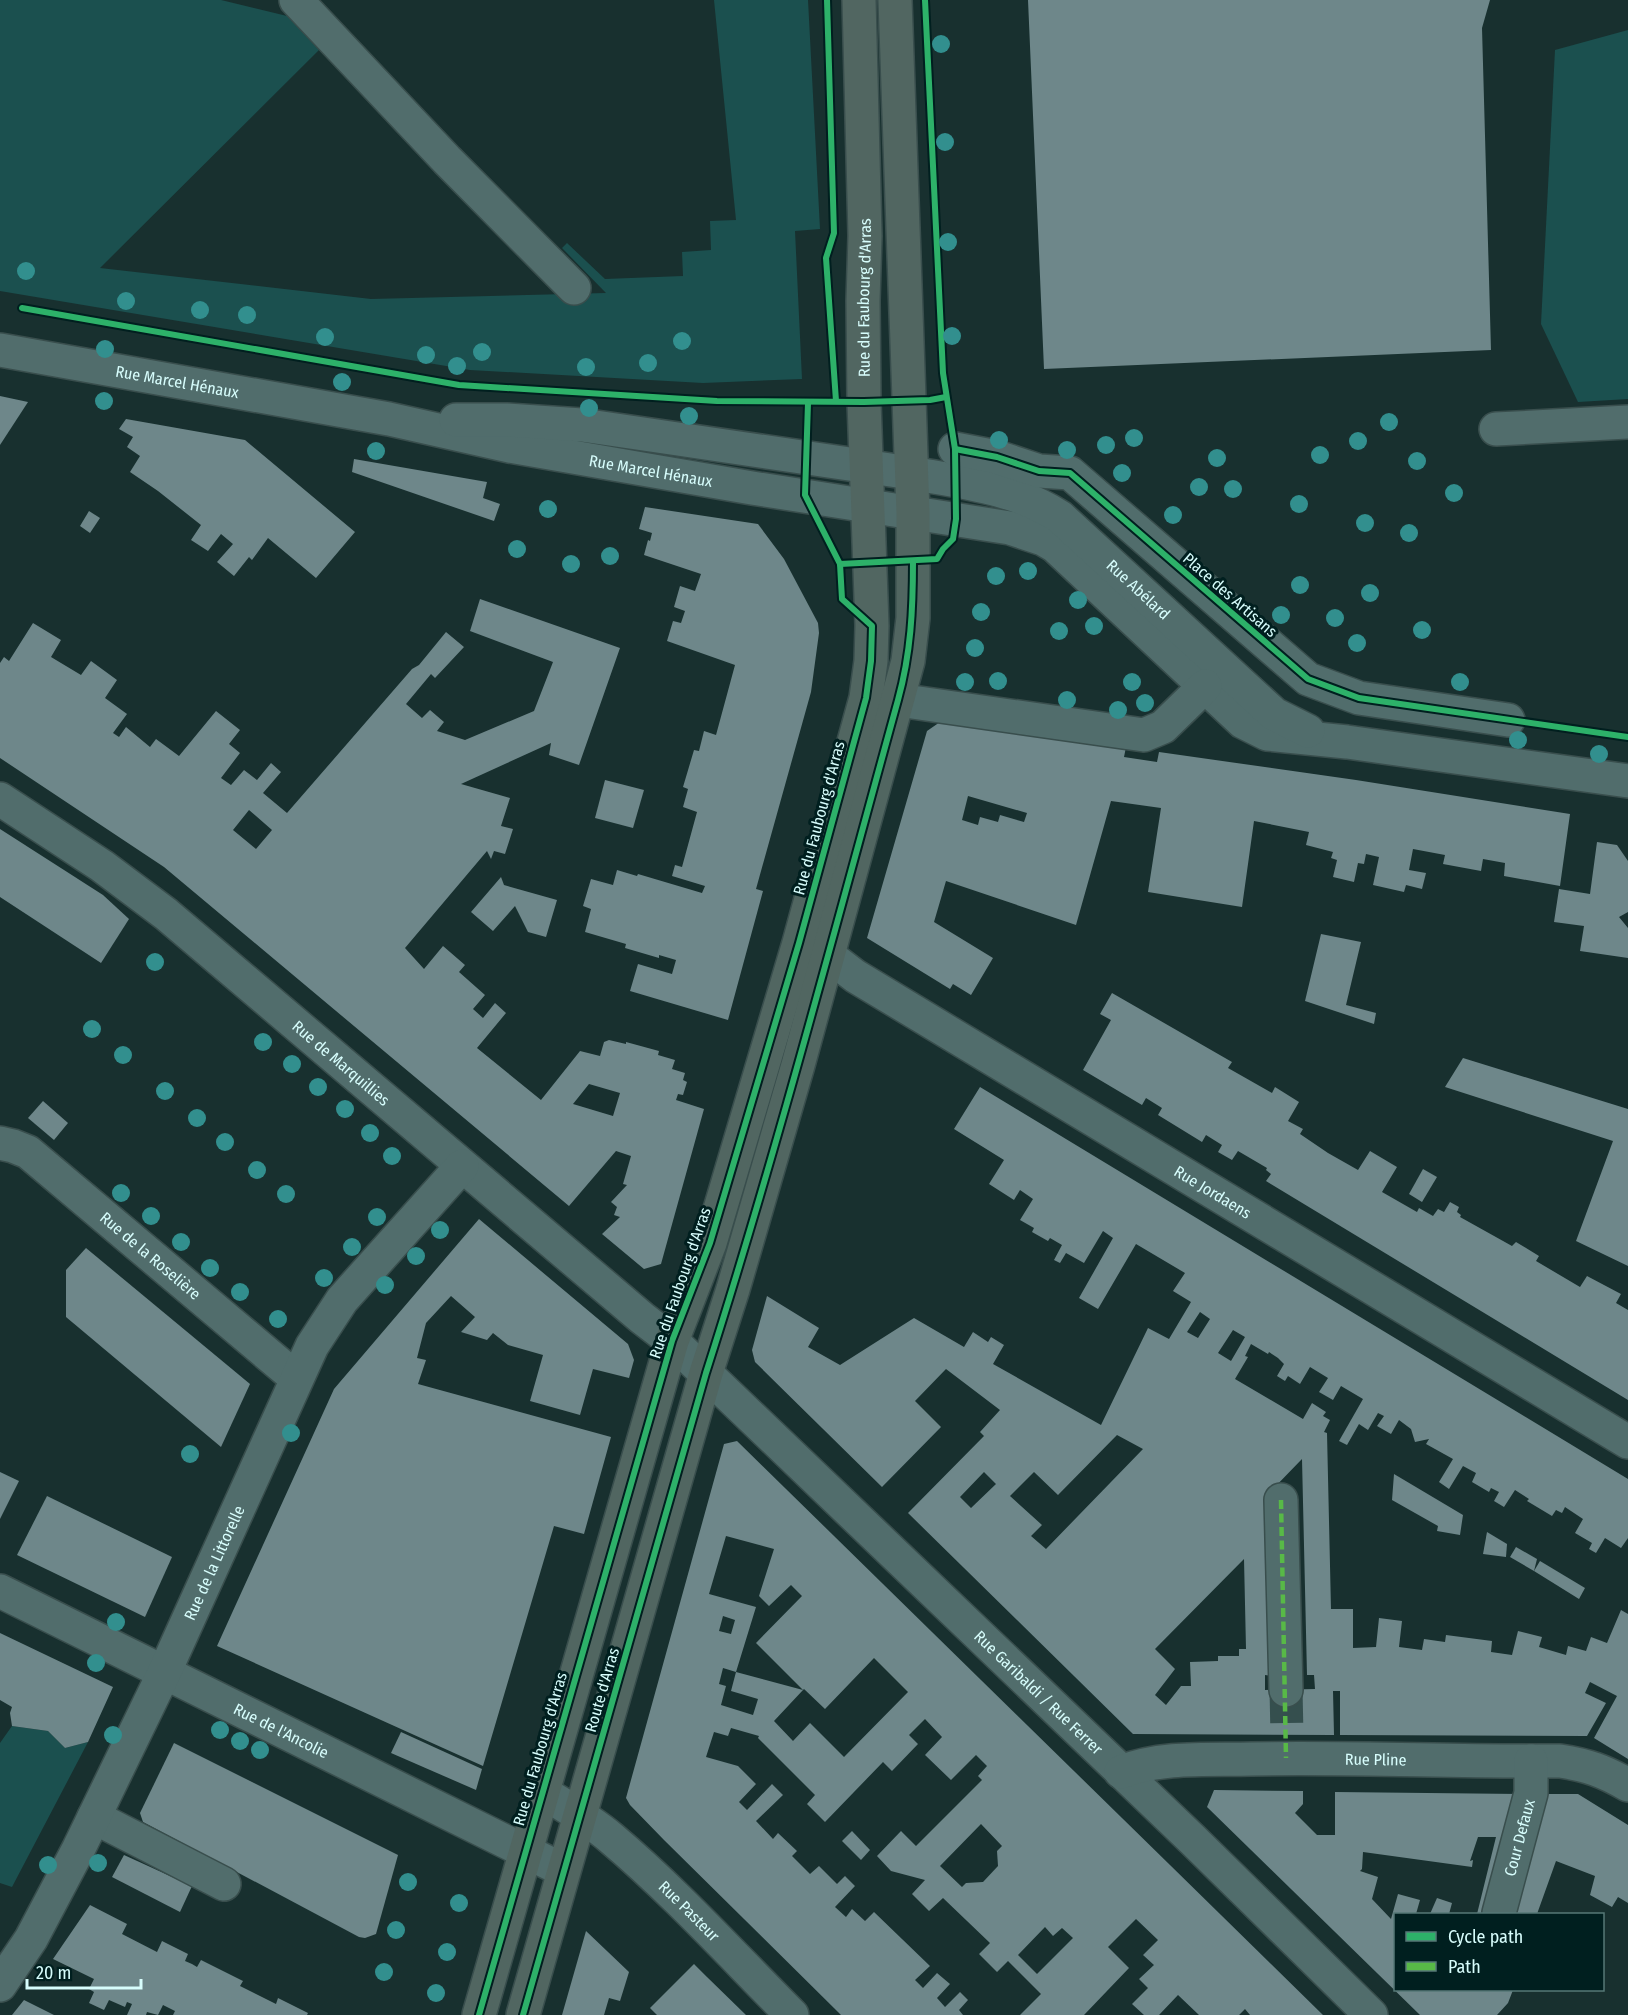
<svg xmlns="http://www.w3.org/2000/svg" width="1628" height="2015" font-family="'Fira Sans Condensed',sans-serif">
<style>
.green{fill:#1b504f}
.building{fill:#6e878a;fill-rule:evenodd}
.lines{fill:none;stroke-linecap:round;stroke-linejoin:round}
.minor-tunnel{stroke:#354f4e;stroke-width:33;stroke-dasharray:33 16;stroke-linecap:butt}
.minor-casing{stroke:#394e4d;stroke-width:36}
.major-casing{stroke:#394e4d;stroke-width:36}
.minor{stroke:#516d6c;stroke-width:33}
.major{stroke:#516661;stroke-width:33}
.quiet{stroke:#58b947;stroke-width:4.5;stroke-dasharray:9 4.5;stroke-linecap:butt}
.cycleway-casing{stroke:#001f1f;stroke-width:10}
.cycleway{stroke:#2db169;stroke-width:6}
.tree{fill:#328f8e}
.labels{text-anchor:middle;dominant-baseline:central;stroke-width:6;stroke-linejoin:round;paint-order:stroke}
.street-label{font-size:16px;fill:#d7fdfc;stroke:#001f1f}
</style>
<rect width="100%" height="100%" fill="#18302f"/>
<g class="green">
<polygon points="0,0 221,0 287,16 319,50 100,268 371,299 606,293 562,248 567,243 605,279 683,276 682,252 711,250 710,221 736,220 714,0 808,0 820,229 795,231 802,379 703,383 470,370 0,291"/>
<polygon points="1628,30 1628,399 1578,402 1541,324 1555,50"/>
<polygon points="12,1726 48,1731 65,1748 88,1742 12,1887 0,1883 0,1743"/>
</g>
<g class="building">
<polygon points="1028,0 1490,0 1482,28 1491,350 1044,369"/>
<polygon points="0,396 28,402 0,445"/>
<polygon points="126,419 245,440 355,532 316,578 268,538 252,560 249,557 234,576 217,562 233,544 221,534 208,551 191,540 201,525 158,491 130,472 140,456 127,447 133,437 119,429"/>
<polygon points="354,459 487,482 483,498 500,504 494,521 352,472"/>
<polygon points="645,507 758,524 784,559 818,623 819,633 811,692 756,889 763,891 728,1020 630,991 638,964 672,974 676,960 659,955 659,958 625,948 626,944 585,932 591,909 583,906 591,879 613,885 617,870 637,876 638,874 702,893 705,886 672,876 675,865 682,867 697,812 683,807 688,789 683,787 694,750 699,751 704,731 716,735 735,665 667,641 673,621 681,623 685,611 674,607 680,586 695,591 701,574 644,555 648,540 650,541 652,533 639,529"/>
<polygon points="89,511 100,518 90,533 80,526"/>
<path d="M480,599l140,49 -41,117 -30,-10 2,-12 -90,41 49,14 -9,28 12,3 -8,25 -11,-3 -3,8 -4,-8 -82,97 19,21 19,-23 22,19 -6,7 26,23 -12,14 10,9 12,-15 11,10 -29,35 64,52 39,-49 20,5 4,-14 5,-2 17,4v-2l33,9 -1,4 17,5 -3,9 13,4 -2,7 4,2 -4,13 -5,-1 -2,6 28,9 -43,155 -17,5 -42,-35 18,-17 -6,-2 3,-8 -6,-5 16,-17 -4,-1 8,-28 -15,-5 -47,55 -405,-339 -164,-109v-95l4,-6 5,4 24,-38 28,17 -10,17 30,18 10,-14 26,19 -12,18 22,16 -14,19 6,4 7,-10 24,20 6,-8 23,17 37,-45 24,19 -11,14 11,9 -19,25 10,7 13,-15 13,10 14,-17 10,9 -18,21 24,20 125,-144 7,-4 27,-33 18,15 -29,31 -4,-4 -25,30 16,14 8,-8 14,12 -7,9 28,9 69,-29 19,-49 -83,-31zM249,810l23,20 -16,19 -23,-19zM589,1084l31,9 -7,23 -40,-12z"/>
<path d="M940,722l186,25 -2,10 33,5 2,-10 197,28 214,34 -10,72 -56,-10 1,-13 -22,-4 -2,12 -38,-7 2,-9 -32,-6 -4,21 17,3 -4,16 -16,-4 -2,7 -31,-7 6,-28 -13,-3 -2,10 -6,-1 -4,19 -21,-5 4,-17 -6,-2 2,-6 -27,-7 3,-13 -55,-11 -12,86 -94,-15 13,-84 -50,-7 -35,124 -130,-44 -12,41 59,36 -22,37 -18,-11 -3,5 -83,-51 60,-207zM968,796l59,17 -3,9 -24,-7 -2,7 -18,-5 -2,8 -16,-5z"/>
<polygon points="605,780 644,790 633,828 595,818"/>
<polygon points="0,829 103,895 129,919 101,963 0,897"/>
<polygon points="1597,842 1617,845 1628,861 1628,912 1619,917 1628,928 1628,958 1580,951 1584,926 1554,922 1559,889 1590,894"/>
<polygon points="501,877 504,885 557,900 546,937 528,932 515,906 493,931 471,912"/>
<polygon points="1321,934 1361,942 1346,1005 1376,1013 1374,1024 1305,1001"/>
<polygon points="1112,993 1232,1062 1228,1068 1272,1093 1275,1087 1299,1102 1288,1121 1303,1129 1300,1134 1328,1153 1358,1170 1370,1151 1397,1167 1382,1192 1417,1212 1419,1208 1433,1216 1438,1209 1444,1212 1450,1202 1459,1207 1457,1212 1461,1215 1460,1217 1512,1246 1516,1242 1539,1256 1536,1261 1580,1287 1587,1276 1621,1294 1616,1303 1628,1310 1628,1400 1266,1181 1271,1174 1266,1170 1267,1168 1238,1151 1232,1160 1218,1152 1222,1145 1206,1135 1202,1142 1158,1115 1162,1108 1146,1098 1142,1105 1083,1070 1111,1020 1100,1014"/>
<polygon points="1463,1058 1628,1109 1628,1266 1576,1241 1613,1141 1445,1087"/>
<path d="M980,1087l648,392v59l-7,10 -16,-10 -9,15 -7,-4 3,-6 -17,-10 8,-14 -18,-12 -3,6 -6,-3 -4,6 -25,-15 2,-2 -14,-9 -11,17 -10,-6 5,-9 -8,-4 -2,4 -17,-10 4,-9 -13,-7 -14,23 -10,-7 14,-23 -27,-15 3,-5 -14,3 -4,-13 -12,-9 -8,14 -14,-8 7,-10 -6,-3 -10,17 -9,-6 -12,21 -8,-4 24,-42 -22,-13 -8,14 -14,-8 9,-14 -18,-11 -10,17 -12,-8 -3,5 -8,-5 7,-12 -6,-6 -9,-6 -1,2 -17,-10 -6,12 3,1 -13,22 68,40 9,-16 14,9 -3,4 7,4 -6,12 3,1 4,176h22v39l23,-1 3,-29 23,3 -3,26 23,3 2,-11 21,3 1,-7 46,6 -1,11 21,3 6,-24 24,6 -3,10 27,8 2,-9 18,5 5,-14 16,6 14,-33 7,4v145l-34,-21 23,-42 -27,-14 -5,11 21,10 -19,33 -247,-1v-44h-7l1,44 -201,-1 -225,-221 76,-77 -4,-4 20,-22 -54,-41 -31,32 26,26 -59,60 -127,-125 -3,-12 15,-54 52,32 -11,19 32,18 74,-47 50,29 9,-15 15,10 3,-5 13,8 -11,19 108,61 47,-97 21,11 22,-37 -18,-11 12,-18 -49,-29 -38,65 -19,-11 34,-60 -10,-7 -19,32 -18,-10 -6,10 -6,-3 8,-15 -12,-7 -2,3 -16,-9 2,-4 -14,-8 13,-21 -13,-9 -6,10 -25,-16 15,-24 -50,-31zM1200,1312l10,7 -12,19 -11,-6zM1233,1330l12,7 -14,24 -13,-8zM1117,1435l26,14 -97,100 -15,-13 11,-11 -32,-29 24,-24 24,23zM1302,1459l5,216h7l1,14 -50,1v-15l8,1 -5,-182zM984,1472l12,12 -25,24 -11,-11zM1244,1559l2,90h-7v7h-21v5l-28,1 1,24h-10l-15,19 -11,-10 20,-26 -20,-20z"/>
<polygon points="43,1101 68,1123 54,1140 28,1118"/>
<polygon points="1423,1169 1437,1177 1422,1202 1409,1194"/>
<polygon points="479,1219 628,1344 634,1360 629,1378 593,1369 580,1415 530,1401 543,1355 508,1345 493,1333 487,1340 461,1332 475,1317 451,1296 426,1323 417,1358 426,1360 418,1384 611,1437 584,1534 554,1526 483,1766 217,1646 334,1389"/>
<polygon points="86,1248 250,1384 221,1447 66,1317 66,1270"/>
<path d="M737,1441l433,424 153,150h-73l-5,-6 -6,6h-40l-21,-20 -19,20h-15l-12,-11 16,-16 -9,-9 15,-14 -11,-10 15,-15 -22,-21 -28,28 21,21 -45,47h-64l21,-21 -33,-33 -11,11 -18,-18 11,-11 -47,-45 -14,13 -17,-17 13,-14 -34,-9 -14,-15 24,-25 15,15 66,-66 -4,-4 9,-10 -11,-11 -25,25 -26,-25 17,-18 -17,-18 -16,16 9,9 -26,27 -9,-9 -58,60 -18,-18 8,-9 -57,-57 1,-2 -28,-8 -3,8 -14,-4 -8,25 32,9 18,18 -17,18 8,8 25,-26 11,11 -27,26 17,18 5,-6 19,18 -5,5 18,18 9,-8 18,18 8,-8 10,10 -20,21 11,10 6,-8 13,12 9,-9 56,54 -15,14 8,8 14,-15 13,11 -13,14 8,9 15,-15 8,8 -9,10 4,5h-122l-3,-3 -174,-172 -34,-35 -4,-7 98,-354zM726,1536l48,13 -15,47 10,10 22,-21 11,11 -46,47 47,47 1,-1 21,20 49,-51 34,34 -64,65 -34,-34 -17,18 -19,-20 29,-31 -67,-18 -5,19 27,8 -5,16 -32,-10 5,-19 -7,-2 4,-16 13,4 20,-65 -47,-13zM723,1616l12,4 -4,14 -12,-3zM981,1824l21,22 -5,5 1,15 -15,16 -17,1 -4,4 -22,-21zM1045,1927l8,9 9,-8 11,10 -36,36 -19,-19z"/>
<polygon points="0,1472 19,1481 0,1519"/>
<polygon points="1394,1474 1463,1515 1460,1535 1437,1531 1438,1526 1392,1500"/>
<polygon points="47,1496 172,1557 145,1617 17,1555"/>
<polygon points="1487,1532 1507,1544 1506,1557 1483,1554"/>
<polygon points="1516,1547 1537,1559 1534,1571 1510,1557"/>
<polygon points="1540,1561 1585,1588 1579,1599 1534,1571"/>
<polygon points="0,1633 113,1687 88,1742 65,1748 48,1731 12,1726 10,1713 12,1707 0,1700"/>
<polygon points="401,1732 482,1769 476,1790 391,1753"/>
<polygon points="174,1743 398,1855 376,1934 365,1938 359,1937 143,1822 140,1813"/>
<polygon points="1214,1790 1303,1791 1303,1804 1295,1813 1317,1835 1335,1835 1335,1792 1520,1794 1492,1914 1477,1914 1496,1837 1478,1837 1470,1861 1473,1860 1472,1867 1363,1852 1362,1869 1360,1871 1378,1877 1372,1899 1391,1919 1398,1894 1420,1900 1416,1914 1395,1914 1396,1990 1513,1990 1508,2003 1497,2015 1420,2015 1207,1807"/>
<polygon points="1546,1794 1578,1794 1628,1825 1628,1903 1618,1897 1612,1907 1590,1895 1595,1876 1556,1861 1537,1914 1507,1914"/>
<polygon points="852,1831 870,1850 861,1860 842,1841"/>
<polygon points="124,1855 192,1886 180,1912 112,1877"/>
<polygon points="1437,1898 1452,1903 1449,1914 1430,1914"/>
<polygon points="90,1905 127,1924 122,1934 157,1952 162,1941 188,1954 185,1961 192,1964 197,1967 201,1960 243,1981 240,1986 276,2004 278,1998 308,2013 307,2015 173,2015 175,2011 163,2005 158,2015 147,2012 146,2015 127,2015 132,2004 127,2002 125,2007 109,2000 104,2010 89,2003 94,1992 89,1989 94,1979 53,1959"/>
<polygon points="586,1931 629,1972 625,1985 620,2001 609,1998 604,2015 562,2015"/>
<polygon points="694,1964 707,1977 746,2015 657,2015 650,2008"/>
<polygon points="24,2000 54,2015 12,2015"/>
</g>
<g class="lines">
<polyline class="minor-tunnel" points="1286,1690 1287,1735"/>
<defs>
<g id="minor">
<polyline points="296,0 447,160 574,288"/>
<path id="s1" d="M0,350l389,69 120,27 243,42 258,40 33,11 12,7 188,176 24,12 80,8 281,39"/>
<path id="s2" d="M456,420h51l75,5 329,48c50,9 106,15 149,44l214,197 34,17"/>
<polyline points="1496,429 1628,422"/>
<polyline points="955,449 997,457 1039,471 1070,473 1308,679 1359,698 1508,720"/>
<polyline points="898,700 1144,735 1163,727 1205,686"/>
<path id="s3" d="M0,799l102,67 64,48 476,404 30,23 521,499 178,175"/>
<path id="s4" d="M804,945l25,11 26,20 773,466"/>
<path id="s5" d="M0,1143l13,3 15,6 268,226"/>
<polyline points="1281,1500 1286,1690"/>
<path id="s6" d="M0,1591l563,279"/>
<path id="s7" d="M1121,1772c42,-16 87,-12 131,-13 103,-2 205,3 308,2 27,4 44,10 68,24"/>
<path id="s8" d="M542,1792c23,14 48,28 69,46 64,54 122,118 181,177"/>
<polyline points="94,1817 224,1884"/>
<path id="s9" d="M1499,1913l32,-120v-32"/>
<path id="s10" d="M0,1985l31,-46 47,-89 86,-177 148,-327 30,-46 120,-134"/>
</g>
<g id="major">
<path id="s11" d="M479,2015l193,-674 38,-98 89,-300 67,-245 5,-37 1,-35 -8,-224 -1,-101 2,-65 -6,-236"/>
<polyline points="523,2015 706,1373 733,1289 798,1065 908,661 913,618 913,513 895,0"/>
</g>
</defs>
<use href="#minor" class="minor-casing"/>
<use href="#major" class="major-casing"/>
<use href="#minor" class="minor"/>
<use href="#major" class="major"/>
<polyline class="quiet" points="1281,1500 1286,1758"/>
<defs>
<g id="cycleway">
<polyline points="827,0 834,233 826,258 836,401"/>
<polyline points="22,308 459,385 717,401 864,402 930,400 946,397"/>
<polyline points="955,449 997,457 1039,471 1070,473 1308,679 1359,698 1628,737"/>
<polyline points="840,564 937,559 943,549 953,539 956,519 955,449 943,373 925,0"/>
<polyline points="479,2015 672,1341 710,1243 799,943 866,698 871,661 872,626 842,599 840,564 805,495 808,403"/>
<path d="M523,2015l183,-642c71,-222 130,-448 192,-673 13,-47 15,-91 15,-139"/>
</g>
</defs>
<use href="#cycleway" class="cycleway-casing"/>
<use href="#cycleway" class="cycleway"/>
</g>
<g class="tree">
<circle cx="941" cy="44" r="9"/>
<circle cx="945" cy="142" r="9"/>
<circle cx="948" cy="242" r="9"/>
<circle cx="26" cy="271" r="9"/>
<circle cx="126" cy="301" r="9"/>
<circle cx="200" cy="310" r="9"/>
<circle cx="247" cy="315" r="9"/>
<circle cx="952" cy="336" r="9"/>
<circle cx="325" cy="337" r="9"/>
<circle cx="682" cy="341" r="9"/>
<circle cx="105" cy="349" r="9"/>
<circle cx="482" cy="352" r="9"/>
<circle cx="426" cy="355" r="9"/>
<circle cx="648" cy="363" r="9"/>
<circle cx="457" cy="366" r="9"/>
<circle cx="586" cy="367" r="9"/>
<circle cx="342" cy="382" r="9"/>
<circle cx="104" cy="401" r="9"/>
<circle cx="589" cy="408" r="9"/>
<circle cx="689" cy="416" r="9"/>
<circle cx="1389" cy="422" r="9"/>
<circle cx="1134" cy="438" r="9"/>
<circle cx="999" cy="440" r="9"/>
<circle cx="1358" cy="441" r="9"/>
<circle cx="1106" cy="445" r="9"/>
<circle cx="1067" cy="450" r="9"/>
<circle cx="376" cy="451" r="9"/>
<circle cx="1320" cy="455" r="9"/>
<circle cx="1217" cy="458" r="9"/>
<circle cx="1417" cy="461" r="9"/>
<circle cx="1122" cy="473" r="9"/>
<circle cx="1199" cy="487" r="9"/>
<circle cx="1233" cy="489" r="9"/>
<circle cx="1454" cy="493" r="9"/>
<circle cx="1299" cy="504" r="9"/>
<circle cx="548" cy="509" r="9"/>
<circle cx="1173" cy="515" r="9"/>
<circle cx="1365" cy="523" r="9"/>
<circle cx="1409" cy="533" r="9"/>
<circle cx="517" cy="549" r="9"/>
<circle cx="610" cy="556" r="9"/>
<circle cx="571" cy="564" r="9"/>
<circle cx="1028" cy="571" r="9"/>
<circle cx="996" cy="576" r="9"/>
<circle cx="1300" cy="585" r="9"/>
<circle cx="1370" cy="593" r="9"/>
<circle cx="1078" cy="600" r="9"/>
<circle cx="981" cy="612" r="9"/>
<circle cx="1281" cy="615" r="9"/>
<circle cx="1335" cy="618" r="9"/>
<circle cx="1094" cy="626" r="9"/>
<circle cx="1422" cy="630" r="9"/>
<circle cx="1059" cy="631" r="9"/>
<circle cx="1357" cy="643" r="9"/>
<circle cx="975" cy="648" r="9"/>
<circle cx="998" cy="681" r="9"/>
<circle cx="965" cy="682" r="9"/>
<circle cx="1132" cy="682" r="9"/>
<circle cx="1460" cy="682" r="9"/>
<circle cx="1067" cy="700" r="9"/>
<circle cx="1145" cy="703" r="9"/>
<circle cx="1118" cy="710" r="9"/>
<circle cx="1518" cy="740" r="9"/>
<circle cx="1599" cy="754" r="9"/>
<circle cx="155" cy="962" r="9"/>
<circle cx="92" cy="1029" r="9"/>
<circle cx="263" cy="1042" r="9"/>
<circle cx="123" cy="1055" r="9"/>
<circle cx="292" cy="1064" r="9"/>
<circle cx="318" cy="1087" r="9"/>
<circle cx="165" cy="1091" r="9"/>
<circle cx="345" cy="1109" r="9"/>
<circle cx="197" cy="1118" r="9"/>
<circle cx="370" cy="1133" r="9"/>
<circle cx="225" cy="1142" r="9"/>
<circle cx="392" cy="1156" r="9"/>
<circle cx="257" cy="1170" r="9"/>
<circle cx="121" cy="1193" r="9"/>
<circle cx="286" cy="1194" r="9"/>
<circle cx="151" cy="1216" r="9"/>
<circle cx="377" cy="1217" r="9"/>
<circle cx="440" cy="1230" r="9"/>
<circle cx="181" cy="1242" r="9"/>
<circle cx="352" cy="1247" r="9"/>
<circle cx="416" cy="1256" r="9"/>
<circle cx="210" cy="1268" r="9"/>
<circle cx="324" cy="1278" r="9"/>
<circle cx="385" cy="1285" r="9"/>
<circle cx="240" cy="1292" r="9"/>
<circle cx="278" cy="1319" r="9"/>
<circle cx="291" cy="1433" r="9"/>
<circle cx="190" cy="1454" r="9"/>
<circle cx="116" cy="1622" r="9"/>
<circle cx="96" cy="1663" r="9"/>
<circle cx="220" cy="1730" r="9"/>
<circle cx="113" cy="1735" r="9"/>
<circle cx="240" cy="1741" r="9"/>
<circle cx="260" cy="1750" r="9"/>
<circle cx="98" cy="1863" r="9"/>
<circle cx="48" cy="1865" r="9"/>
<circle cx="408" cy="1882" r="9"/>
<circle cx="459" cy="1903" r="9"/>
<circle cx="396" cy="1930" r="9"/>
<circle cx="447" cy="1952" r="9"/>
<circle cx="384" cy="1972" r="9"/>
<circle cx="436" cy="1993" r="9"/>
</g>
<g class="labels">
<g class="street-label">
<text stroke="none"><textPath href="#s11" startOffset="1774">Rue du Faubourg d'Arras</textPath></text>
<text stroke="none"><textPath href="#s1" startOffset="180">Rue Marcel Hénaux</textPath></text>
<text stroke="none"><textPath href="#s1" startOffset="662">Rue Marcel Hénaux</textPath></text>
<text stroke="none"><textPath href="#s2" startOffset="722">Rue Abélard</textPath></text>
<text transform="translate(1230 595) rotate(41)">Place des Artisans</text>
<text transform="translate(819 818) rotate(-75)">Rue du Faubourg d'Arras</text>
<text stroke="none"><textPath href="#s3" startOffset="432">Rue de Marquillies</textPath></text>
<text stroke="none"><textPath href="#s4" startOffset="478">Rue Jordaens</textPath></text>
<text stroke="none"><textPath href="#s5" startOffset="190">Rue de la Roselière</textPath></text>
<text transform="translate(680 1283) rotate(-71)">Rue du Faubourg d'Arras</text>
<text stroke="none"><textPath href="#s10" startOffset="474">Rue de la Littorelle</textPath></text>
<text transform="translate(602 1690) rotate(-74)">Route d'Arras</text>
<text stroke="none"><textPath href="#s3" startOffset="1372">Rue Garibaldi / Rue Ferrer</textPath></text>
<text stroke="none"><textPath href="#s6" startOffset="314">Rue de l'Ancolie</textPath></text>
<text transform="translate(540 1749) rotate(-74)">Rue du Faubourg d'Arras</text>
<text stroke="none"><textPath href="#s7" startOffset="256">Rue Pline</textPath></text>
<text stroke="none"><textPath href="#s9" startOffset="78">Cour Defaux</textPath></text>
<text stroke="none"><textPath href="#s8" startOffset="190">Rue Pasteur</textPath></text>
</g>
</g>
<rect x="1394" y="1913" width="210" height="78" fill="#001f1f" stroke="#567877" stroke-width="1.5"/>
<rect x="1406" y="1932" width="30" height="9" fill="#2db169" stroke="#567877" stroke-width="1.5"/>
<text x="1448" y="1943" font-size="18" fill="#d7fdfc">Cycle path</text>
<rect x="1406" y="1962" width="30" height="9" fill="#58b947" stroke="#567877" stroke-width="1.5"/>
<text x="1448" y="1973" font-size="18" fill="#d7fdfc">Path</text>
<path d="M27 1979v9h114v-9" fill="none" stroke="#d7fdfc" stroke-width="3"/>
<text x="36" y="1979" font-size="18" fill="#d7fdfc" stroke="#001f1f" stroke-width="4.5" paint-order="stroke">20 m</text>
</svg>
